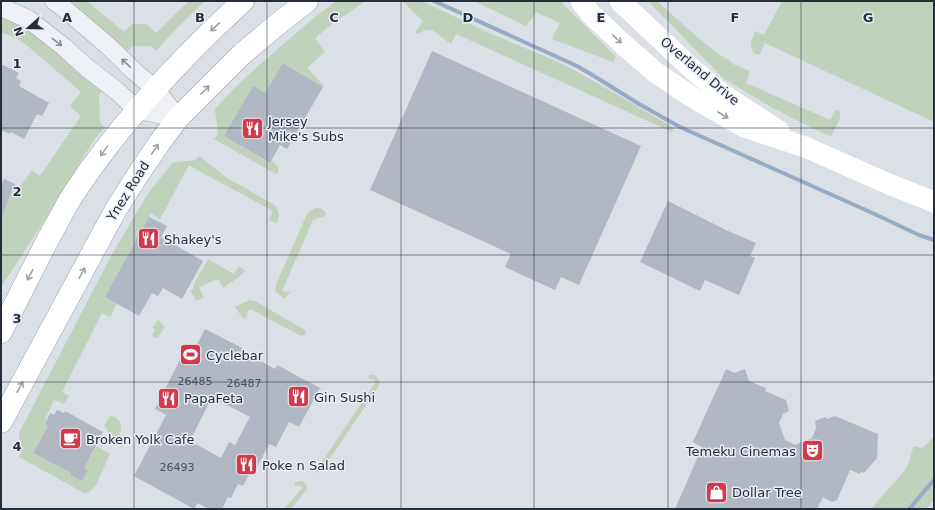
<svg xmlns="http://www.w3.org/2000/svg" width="935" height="510" font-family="'DejaVu Sans',sans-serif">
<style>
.green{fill:#c0d1bc}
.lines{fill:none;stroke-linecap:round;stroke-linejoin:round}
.stream{stroke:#94acc8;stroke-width:4}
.building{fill:#b2b8c3;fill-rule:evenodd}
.tertiary-casing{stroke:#a1a6b0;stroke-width:19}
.primary-casing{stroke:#9aa3b2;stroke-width:23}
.tertiary{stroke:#eef0f5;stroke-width:18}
.secondary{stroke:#fff;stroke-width:21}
.primary{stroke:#fff;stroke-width:22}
.oneway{stroke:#9da0a8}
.oneway2{stroke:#8a8e99}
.grid{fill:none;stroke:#252d3d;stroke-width:1;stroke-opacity:0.55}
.labels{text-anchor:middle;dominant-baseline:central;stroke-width:3;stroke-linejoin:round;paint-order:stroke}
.number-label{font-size:11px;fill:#48505e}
.street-label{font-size:13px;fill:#252d3d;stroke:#eaeef4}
.poi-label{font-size:13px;fill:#252d3d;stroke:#eaeef4;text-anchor:start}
.grid-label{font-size:13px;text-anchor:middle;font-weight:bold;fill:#252d3d;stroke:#eaeef4;stroke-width:3;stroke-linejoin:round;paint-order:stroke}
</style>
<rect width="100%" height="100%" fill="#dbdfe6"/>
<g class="green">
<polygon points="63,1 87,1 124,32 132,24 146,24 156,33 189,1 205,1 176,29 156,51 151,46 132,46 127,52 114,40"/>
<path d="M337,1h29l-33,22 -18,15 10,14 -18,16 18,19h-2l-40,-24 -18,30 -41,43 45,27 2,-3 7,6 1,6 -3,2 -62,-35 4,-4 -3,-26c22,-25 47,-47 72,-68 16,-14 32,-28 50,-40z"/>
<polygon points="402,1 422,1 491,34 554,60 585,76 674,128 672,132 456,34 451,44 432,30 425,30 418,34 416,33 416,31 423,21"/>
<polygon points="474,1 562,1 564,5 616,57 613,62 552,39 560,23 536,12 526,26"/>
<polygon points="648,1 657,1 697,37 717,53 730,61 733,64 750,71 746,83 830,120 835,111 837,110 840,112 840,119 831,136 816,130 771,107 724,79"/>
<path d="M782,1h152v121l-169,-79 -5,11h-5c-7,-8 -3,-14 0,-23l9,4z"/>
<path d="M1,16c17,5 30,17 44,27 20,16 38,32 57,48l-3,4 1,28 5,4 -11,13 -46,75 -47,72v-72l8,-15 6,-16 5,3 12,-17 8,6 41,-60 -11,-10 11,-14 -51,-44 -12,-9 -17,-7z"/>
<path d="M199,156l28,22 48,27c4,6 6,13 1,18l-7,-3 4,-9 -74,-40 -10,-6 -29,54 -9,-6 -1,2 -44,82 11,6 -7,14 -8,-4 -40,79 7,4 -5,8 -10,-4 -9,19 2,1 -3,4 4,2 -15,27 38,20 -1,2 12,6 6,-11 -4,-2 12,-22 14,8 -14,31 -7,7 -5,1 -65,-36 2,-4 -2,-20 92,-177 36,-61 25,-32 23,-3z"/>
<path d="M316,208c5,0 7,1 10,5l-1,3 -12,4 -31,71 8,1 -5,7 -7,-5 -3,-4 1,-5 31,-71 4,-4z"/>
<polygon points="208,259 234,274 238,267 242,268 245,271 236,279 223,288 218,279 199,287 204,298 196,301 190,290 194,289 193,286"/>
<polygon points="249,300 255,301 305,330 306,333 305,335 301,336 250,309 248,311 247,317 245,319 242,317 235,307"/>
<polygon points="158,320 165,327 158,337 156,338 154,338 152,335 155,329 152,328"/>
<path d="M370,375h5c3,4 5,6 4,11l-57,84 -4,3 -6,-4 -3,-5 1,-2h12l53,-79v-3l-6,-1 -1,-2z"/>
<path d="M110,416c12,1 15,14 6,22l-6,-3 -4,-7 -2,-2z"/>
<polygon points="934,436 934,500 926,509 871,509 905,470 909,462 912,451 914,446 923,448"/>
<polygon points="303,481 306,484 307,489 291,509 284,509 303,487 295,485 295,482"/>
</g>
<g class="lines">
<g class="stream">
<polyline points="434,1 577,66 599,79 639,104 680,127 868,211 919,235 934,240"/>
<polyline points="909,509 934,480"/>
</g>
</g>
<g class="building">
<polygon points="432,51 641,146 579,285 561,277 555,290 505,267 511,254 370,190"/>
<polygon points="283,63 323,87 287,149 280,145 270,163 224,136 253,86 265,93"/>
<polygon points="1,64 19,73 16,78 21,81 19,86 49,103 42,116 37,114 24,139 11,132 10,134 1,130"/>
<polygon points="4,179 15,184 1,218 1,186"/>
<polygon points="668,201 728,231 756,243 750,256 755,258 739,295 705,280 700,291 640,262"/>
<polygon points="149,217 167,226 161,237 203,261 182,299 163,288 158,296 152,293 139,316 105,297"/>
<path d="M205,329l39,20 -1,2 32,18 2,-4 43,23 -21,39 -10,-5 -13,25 -7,-3 -16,31 -3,-2 -7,13 -5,-2 -7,14 -3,-1 -6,12h-13l-12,-6 -3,6 -60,-33 32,-61 -11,-6 33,-65 7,4zM212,397l38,20 -15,28 -6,-3 -8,16 -31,-17z"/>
<polygon points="726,369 734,373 745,369 749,381 766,388 765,391 786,400 789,411 783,414 779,423 785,440 795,445 812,438 816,428 815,421 825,417 827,419 835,416 878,434 877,458 864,473 861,472 860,474 850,470 837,500 832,502 823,497 817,509 675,509 702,447 693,442"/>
<polygon points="57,410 64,413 65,411 103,432 84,468 88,470 82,481 70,475 71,473 33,453 48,426 45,424 50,413 54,415"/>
</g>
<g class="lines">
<defs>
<g id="tertiary">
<polyline points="54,1 60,5 106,44 135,72 155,89 178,118"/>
<polyline points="1,7 28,19 64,47 87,68 117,91 137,110 178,118"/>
</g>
<g id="primary">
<path d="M1,332c17,-34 34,-68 52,-102 7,-12 13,-25 21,-37 47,-71 106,-134 169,-192"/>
<polyline points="1,422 115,211 137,176 160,142 178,118 242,54 279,23 307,1"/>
</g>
</defs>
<use href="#tertiary" class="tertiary-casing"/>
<use href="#primary" class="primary-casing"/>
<use href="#tertiary" class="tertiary"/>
<g class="secondary">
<polyline points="581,1 591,14 624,45 655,72 692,97 742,126 805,147 891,185 934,202"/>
<polyline points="620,1 691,68 722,94 779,131"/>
</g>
<use href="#primary" class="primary"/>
</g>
<defs><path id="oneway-shaft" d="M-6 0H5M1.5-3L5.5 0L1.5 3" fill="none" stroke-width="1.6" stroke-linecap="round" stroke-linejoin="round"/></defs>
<g class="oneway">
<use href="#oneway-shaft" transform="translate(215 27) rotate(137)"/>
<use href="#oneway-shaft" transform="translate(617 39) rotate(44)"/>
<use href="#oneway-shaft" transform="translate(205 90) rotate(-45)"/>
<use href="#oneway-shaft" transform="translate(723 115) rotate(30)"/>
<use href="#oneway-shaft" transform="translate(155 149) rotate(-56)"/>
<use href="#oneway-shaft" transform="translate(104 151) rotate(125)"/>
<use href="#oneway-shaft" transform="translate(82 273) rotate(-62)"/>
<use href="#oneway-shaft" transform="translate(30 275) rotate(118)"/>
<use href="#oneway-shaft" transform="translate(20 387) rotate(-61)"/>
</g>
<g class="oneway2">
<use href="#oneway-shaft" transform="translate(57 42) rotate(38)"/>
<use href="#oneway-shaft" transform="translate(126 63) rotate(-136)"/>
</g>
<path class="grid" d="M134,1v508M267,1v508M401,1v508M534,1v508M668,1v508M801,1v508M1,128h933M1,255h933M1,382h933"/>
<defs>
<symbol id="restaurant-square" viewBox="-11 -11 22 22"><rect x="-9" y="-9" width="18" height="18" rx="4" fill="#d2394b" stroke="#eaeef4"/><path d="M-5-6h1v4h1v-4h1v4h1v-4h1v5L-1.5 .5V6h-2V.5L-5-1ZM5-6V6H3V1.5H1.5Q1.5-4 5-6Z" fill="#fff"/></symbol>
<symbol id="stadium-square" viewBox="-11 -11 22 22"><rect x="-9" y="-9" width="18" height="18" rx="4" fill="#d2394b" stroke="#eaeef4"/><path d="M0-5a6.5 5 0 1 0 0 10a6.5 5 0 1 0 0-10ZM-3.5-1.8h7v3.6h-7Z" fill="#fff"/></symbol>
<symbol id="cafe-square" viewBox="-11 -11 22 22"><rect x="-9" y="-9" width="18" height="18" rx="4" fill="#d2394b" stroke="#eaeef4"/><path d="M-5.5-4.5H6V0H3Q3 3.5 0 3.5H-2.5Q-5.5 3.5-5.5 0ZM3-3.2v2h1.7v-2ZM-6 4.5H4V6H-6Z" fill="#fff"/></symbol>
<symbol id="theatre-square" viewBox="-11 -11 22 22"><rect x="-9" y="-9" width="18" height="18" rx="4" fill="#d2394b" stroke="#eaeef4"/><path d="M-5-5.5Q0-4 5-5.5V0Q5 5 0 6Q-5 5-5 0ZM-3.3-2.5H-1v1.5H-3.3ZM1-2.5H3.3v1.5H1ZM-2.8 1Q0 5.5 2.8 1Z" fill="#fff"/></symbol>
<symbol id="shop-square" viewBox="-11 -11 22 22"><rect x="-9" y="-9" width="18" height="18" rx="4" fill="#d2394b" stroke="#eaeef4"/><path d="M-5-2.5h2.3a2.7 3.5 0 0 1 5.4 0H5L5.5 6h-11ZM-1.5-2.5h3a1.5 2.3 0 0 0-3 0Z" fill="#fff"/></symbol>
</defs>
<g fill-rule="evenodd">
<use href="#restaurant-square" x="240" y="116" width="25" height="25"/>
<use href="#restaurant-square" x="136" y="226" width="25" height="25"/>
<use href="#stadium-square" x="178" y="342" width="25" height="25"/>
<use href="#restaurant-square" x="286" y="384" width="25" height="25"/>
<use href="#restaurant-square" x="156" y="386" width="25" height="25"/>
<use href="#cafe-square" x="58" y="426" width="25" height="25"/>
<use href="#theatre-square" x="800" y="438" width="25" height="25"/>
<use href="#restaurant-square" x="234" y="452" width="25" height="25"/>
<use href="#shop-square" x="704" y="480" width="25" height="25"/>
</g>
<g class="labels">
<g class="number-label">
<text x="195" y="381">26485</text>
<text x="244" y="383">26487</text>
<text x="177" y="467">26493</text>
</g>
<g class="street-label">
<text transform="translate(700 71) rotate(40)">Overland Drive</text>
<text transform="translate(128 191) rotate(-58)">Ynez Road</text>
</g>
<g class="poi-label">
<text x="268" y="121">Jersey<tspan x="268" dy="15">Mike's Subs</tspan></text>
<text x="164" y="239">Shakey's</text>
<text x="206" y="355">Cyclebar</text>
<text x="314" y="397">Gin Sushi</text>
<text x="184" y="398">PapaFeta</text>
<text x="86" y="439">Broken Yolk Cafe</text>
<text x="796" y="451" text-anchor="end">Temeku Cinemas</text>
<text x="262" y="465">Poke n Salad</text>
<text x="732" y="492">Dollar Tree</text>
</g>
</g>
<g class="grid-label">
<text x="67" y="22">A</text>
<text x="200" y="22">B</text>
<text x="334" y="22">C</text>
<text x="468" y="22">D</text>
<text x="601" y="22">E</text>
<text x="735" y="22">F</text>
<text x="868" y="22">G</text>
<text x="17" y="68">1</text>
<text x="17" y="196">2</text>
<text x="17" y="323">3</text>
<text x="17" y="451">4</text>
</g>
<rect width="935" height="510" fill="none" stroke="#252d3d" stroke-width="4"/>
<g transform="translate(28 28) rotate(250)" stroke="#eaeef4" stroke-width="3" paint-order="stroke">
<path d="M0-3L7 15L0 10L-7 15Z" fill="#252d3d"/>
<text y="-6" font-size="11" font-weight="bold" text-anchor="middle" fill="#252d3d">N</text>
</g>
</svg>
